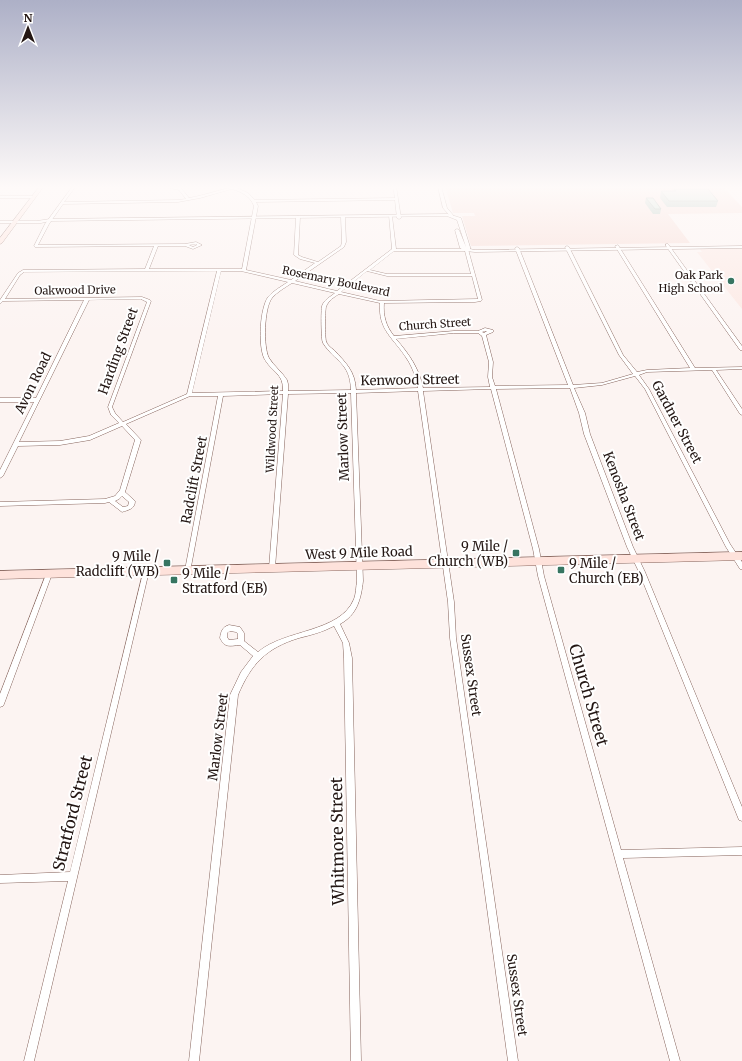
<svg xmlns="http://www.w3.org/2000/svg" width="742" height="1061" font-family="Merriweather,serif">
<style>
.built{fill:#fce9e4}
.green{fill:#f7dad3}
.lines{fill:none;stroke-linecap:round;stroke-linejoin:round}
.minor-casing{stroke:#86645c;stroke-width:1}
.tertiary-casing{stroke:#86645c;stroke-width:1}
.secondary-casing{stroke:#86645c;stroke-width:1}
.minor{fill:#fff;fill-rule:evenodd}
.tertiary{fill:#fff;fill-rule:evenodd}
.secondary{fill:#fee2db;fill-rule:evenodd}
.wall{fill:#9cbcaf}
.building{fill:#b5dbcc;stroke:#7f998f}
.poi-dot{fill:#377561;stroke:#fff;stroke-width:1.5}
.labels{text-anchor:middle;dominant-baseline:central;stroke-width:4;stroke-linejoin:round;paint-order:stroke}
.far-poi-label{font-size:11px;fill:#231613;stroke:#fff;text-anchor:end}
.far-street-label{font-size:11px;fill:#231613;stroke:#fff}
.street-label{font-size:13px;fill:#231613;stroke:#fff}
.poi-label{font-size:13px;fill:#231613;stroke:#fff;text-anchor:end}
.near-street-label{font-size:16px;fill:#231613;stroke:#fff}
</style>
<rect width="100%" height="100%" fill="#fcf4f2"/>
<polygon class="built" points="700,249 742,249 742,309 697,252 702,252"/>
<polygon class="green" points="445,186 722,186 742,207 742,213 668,214 690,243 471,246 462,216 475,216 474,213 453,213"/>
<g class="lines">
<defs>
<g id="minor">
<path d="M73,186h3l-12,16 114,-2 8,-1 -7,-9 -12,-3v-1l14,2 8,10c19,-3 38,-12 57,-12v1l-9,1 11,5 7,7 140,-2 -2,-12h3l5,32 -2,1 -2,-1 -2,-18 -139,2 2,4 -12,64 45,10 24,-17 -15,-4 -6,-4 2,-38 2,-1 2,1 -2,38 4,2 16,5 23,-16 1,-4 -1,-25 2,-1 2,1 1,25 -2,5 -49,34 42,10 55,-42 -3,-34 3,1 4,33h72l14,51 -1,1 -6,1 -91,1c-1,13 2,23 10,33l60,-5h24l7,-3 8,2v2l-7,3 7,27 -1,15 3,9 73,-1 -53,-137 2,-1 2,1 54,137 29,-2 31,-9 -14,-19 -54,-108 2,-1 2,1 54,108 14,17 10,-2 43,-2 -75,-122 3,-1 77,123 47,-1v2l-26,1 26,39v6l-2,-1 -28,-44 -65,2 -8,3 10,14 81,155 12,18v7h-2l-14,-22 -81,-158 -10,-13 -33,9 -28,3 11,25 5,21 43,113 12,25 97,235v14l-3,-1 -100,-248 -12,-25 -43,-113 -5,-21 -9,-25 -74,1 43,160 5,27 77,274 121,-3v8l-119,3 57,203h-10l-132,-485 -5,-27 -42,-160 -68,2 31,211 2,36 62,423h-10l-58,-423 -2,-36 -30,-211 -62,2 7,188c-2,18 -6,34 -23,43l9,19 3,15 9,403h-10l-7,-403 -1,-15 -9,-17c-11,6 -23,9 -35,12 -33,10 -48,26 -61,57l-39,366h-10l41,-366 11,-23 12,-16 -13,-11c-11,1 -15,3 -20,-7 1,-6 2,-11 9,-13l11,2 4,6v8l14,11c27,-23 82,-19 96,-53 2,-5 2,-12 3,-18l-6,-188 -63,1 -13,174 -1,2h-4l-1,-2 14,-174 -60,2 -33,176h-4l-1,-2 33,-174h-28l-64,28 15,16 -16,52 10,9c0,8 -7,9 -13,11l-13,-10 -4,1 -105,3v-4l105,-3 10,-3 5,-6 15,-50 -13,-14 -32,14 -30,5 -42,1 -15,30 -3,2v-8l34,-68h-34v-4h36l48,-98 -81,1 -3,3v-4l18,-27 5,-3 122,-1 9,-23 -119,1 -1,-1 11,-22zM232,189c10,3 18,7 22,17l-12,63h-93l9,-23h27l8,3 9,-4 -6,-3 -11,2 -147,1 11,-21 14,-20 115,-2 22,-4zM196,244l1,1 -4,2 -4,-2zM394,251h71l6,23h-84l-17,-4zM217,271l-30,123 -64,28 -8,-9 -3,-6 39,-106 -1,-1 -8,-3 -137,2 15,-24 4,-3zM221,271h20l47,11c-6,4 -15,9 -20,15 -8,12 -10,47 -4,61 7,14 20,15 19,33l-91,2zM367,271l20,5h85l6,23 -98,2 -39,-9zM292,283l43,10c-5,4 -11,7 -13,13 -1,4 -1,34 1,37 12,19 27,19 28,47l-63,1v-7l-1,-4c-5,-8 -13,-14 -18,-22 -6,-11 -5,-50 3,-60 5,-6 14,-11 20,-15zM339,294l41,9c-2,28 14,35 27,56 6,9 9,19 11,29l-62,2c-1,-19 -10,-27 -22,-40 -3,-2 -7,-5 -8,-9 -1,-3 -1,-31 0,-34 2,-6 8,-10 13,-13zM141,299l6,3 -39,105 3,8 8,8 -30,13 -29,5 -41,1 70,-142zM485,331h2l-3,2 -2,-1zM454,333h24l4,3 7,26 -1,15 2,10 -67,1c-4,-20 -14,-34 -27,-49zM122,496l7,6 -1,4 -5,1 -8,-6 4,-2zM230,631l6,1 2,2v5l-9,1 -2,-3v-4z"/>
<polygon points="115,186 137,186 135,187 117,187"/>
<polygon points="438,186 441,186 447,208 453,215 453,217 451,217 443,208"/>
<polygon points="0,196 33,196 35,197 33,198 0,198"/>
<polygon points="666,244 668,244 742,346 742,350 740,350 666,246"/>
<polygon points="144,569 148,569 149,571 34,1061 24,1061 68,881 0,883 0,875 70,872"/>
<polygon points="47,572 51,572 52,574 4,704 3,706 0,707 0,694"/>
</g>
<polygon id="tertiary" points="448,214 461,218 470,247 470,249 475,250 742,246 742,248 475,252 465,251 460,248 455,230 457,229 459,230 466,247 457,220 447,216 50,221 41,223 0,223 0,221 37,221 50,219"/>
<g id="secondary">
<polygon points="40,186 44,186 2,243 0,244 0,238"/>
<polygon points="742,552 742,560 0,579 0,571"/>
</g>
</defs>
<use href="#minor" class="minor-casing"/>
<use href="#tertiary" class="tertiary-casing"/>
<use href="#secondary" class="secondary-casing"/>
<use href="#minor" class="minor"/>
<use href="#tertiary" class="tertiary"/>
<use href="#secondary" class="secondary"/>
</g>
<g class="wall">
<polygon points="674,189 718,201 716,207 667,207 660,198 661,191 673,191"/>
<polygon points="646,198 661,209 660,214 653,214 645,203"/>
</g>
<g class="building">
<polygon points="674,189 708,189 718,201 669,201 661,191 676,191"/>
<polygon points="646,198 653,198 661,209 655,209"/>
</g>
<linearGradient id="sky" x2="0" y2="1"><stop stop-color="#adb0c7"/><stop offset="0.56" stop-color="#fefaf9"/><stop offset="1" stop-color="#fefaf9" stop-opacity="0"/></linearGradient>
<rect width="742" height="334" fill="url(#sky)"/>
<g class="poi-dot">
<circle cx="731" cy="281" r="4"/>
<rect x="512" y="549" width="8" height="8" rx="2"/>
<rect x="163" y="559" width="8" height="8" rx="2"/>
<rect x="557" y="566" width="8" height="8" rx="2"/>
<rect x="170" y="576" width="8" height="8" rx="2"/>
</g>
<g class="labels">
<g class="far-poi-label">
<text x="723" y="275">Oak Park<tspan x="723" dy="13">High School</tspan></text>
</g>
<g class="far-street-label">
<text transform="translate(336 281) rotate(12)">Rosemary Boulevard</text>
<text transform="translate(75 290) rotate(-1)">Oakwood Drive</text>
<text transform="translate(435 324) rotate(-4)">Church Street</text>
<text transform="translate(272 429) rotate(-87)">Wildwood Street</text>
</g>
<g class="street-label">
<text transform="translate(118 351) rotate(-70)">Harding Street</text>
<text transform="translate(410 380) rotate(-1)">Kenwood Street</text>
<text transform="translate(33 383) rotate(-64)">Avon Road</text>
<text transform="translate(677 422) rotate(62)">Gardner Street</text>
<text transform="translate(343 437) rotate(-92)">Marlow Street</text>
<text transform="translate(194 480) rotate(-79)">Radclift Street</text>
<text transform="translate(624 496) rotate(69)">Kenosha Street</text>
<text transform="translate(359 553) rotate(-2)">West 9 Mile Road</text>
<text transform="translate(471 675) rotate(82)">Sussex Street</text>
<text transform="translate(218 737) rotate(-83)">Marlow Street</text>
<text transform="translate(517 995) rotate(82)">Sussex Street</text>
</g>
<g class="poi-label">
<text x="508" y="546">9 Mile /<tspan x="508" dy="15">Church (WB)</tspan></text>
<text x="159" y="556">9 Mile /<tspan x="159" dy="15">Radclift (WB)</tspan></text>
<text x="569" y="563" text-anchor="start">9 Mile /<tspan x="569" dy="15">Church (EB)</tspan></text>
<text x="182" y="573" text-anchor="start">9 Mile /<tspan x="182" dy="15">Stratford (EB)</tspan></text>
</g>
<g class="near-street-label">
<text transform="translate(589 695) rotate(74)">Church Street</text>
<text transform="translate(72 813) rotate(-76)">Stratford Street</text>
<text transform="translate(337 841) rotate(-91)">Whitmore Street</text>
</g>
</g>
<g transform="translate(28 28)" stroke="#ffffff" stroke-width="3" paint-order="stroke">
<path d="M0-3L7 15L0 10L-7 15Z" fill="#231613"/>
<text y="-6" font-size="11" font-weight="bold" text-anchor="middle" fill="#231613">N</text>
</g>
</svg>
